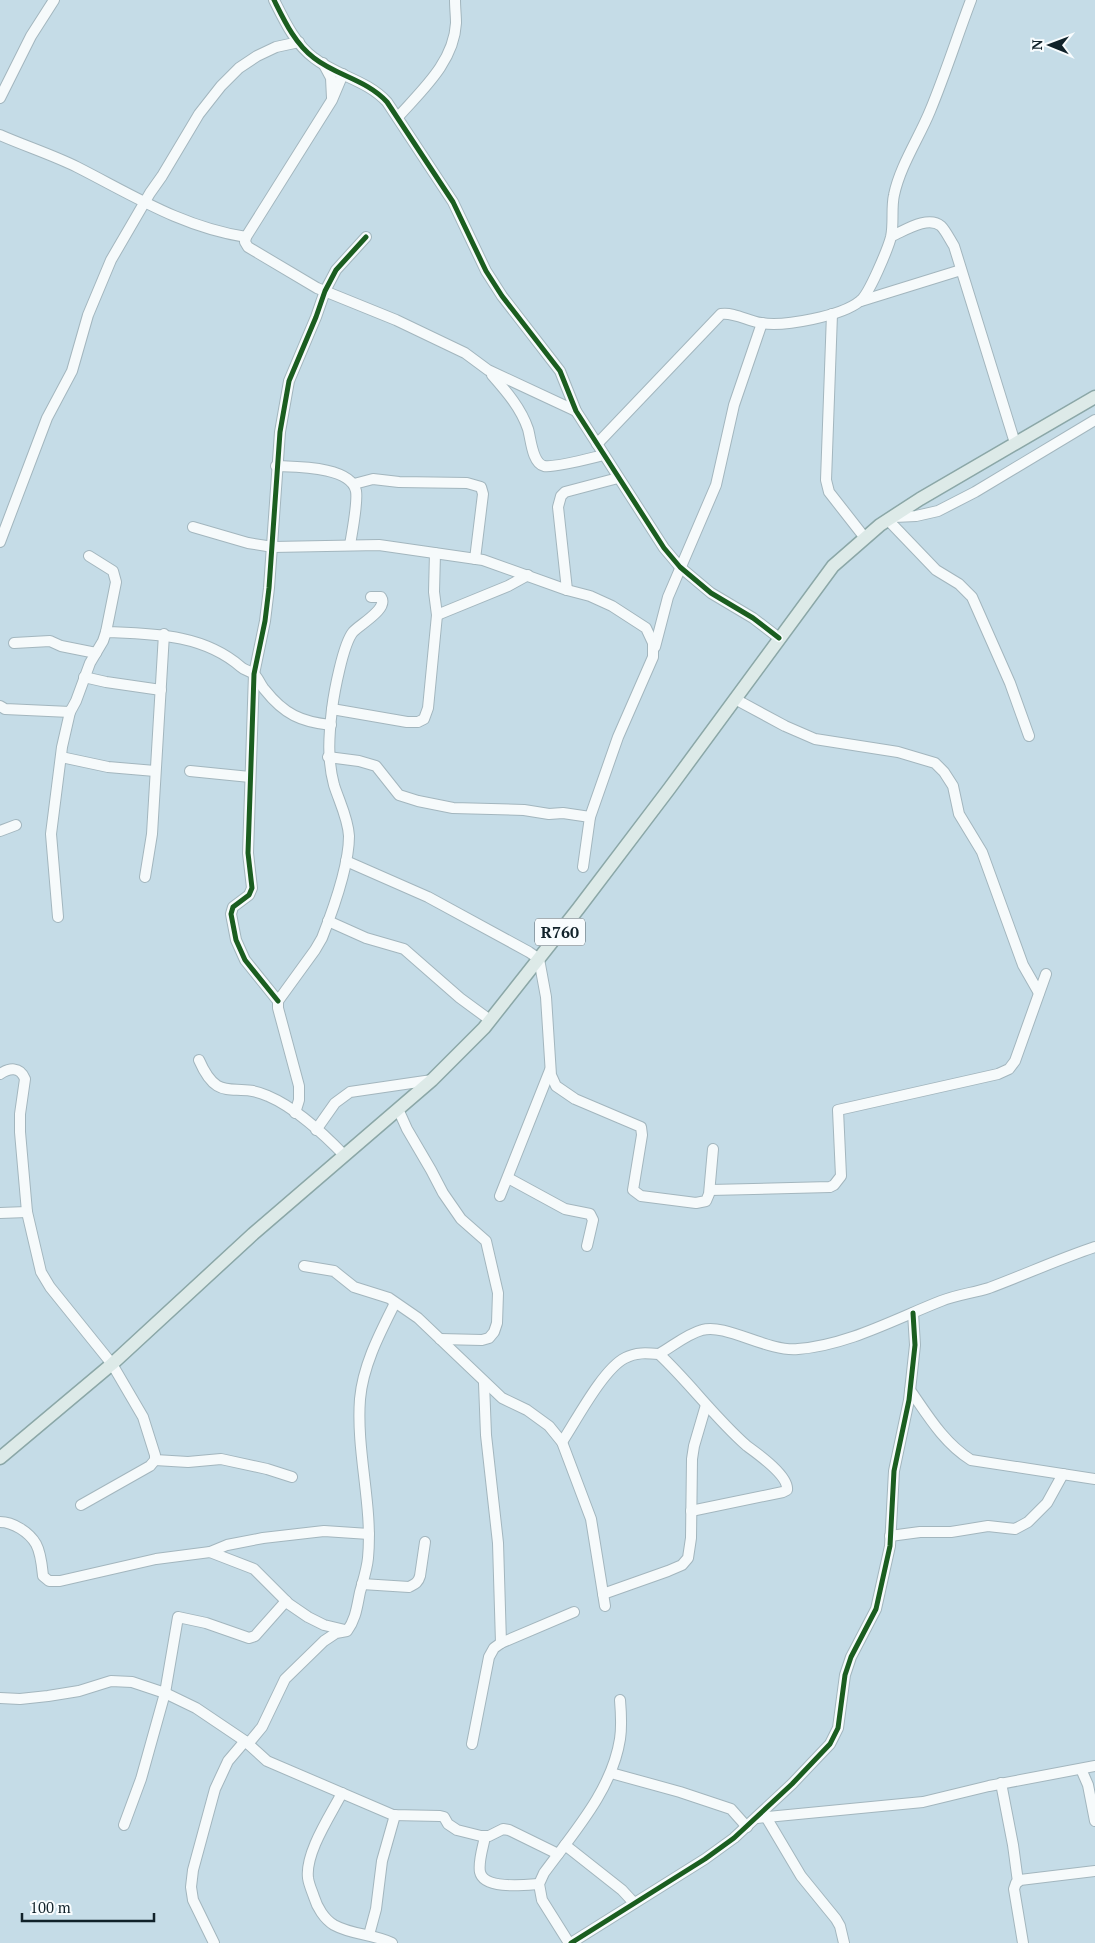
<svg xmlns="http://www.w3.org/2000/svg" width="1095" height="1943" font-family="'PT Serif',serif">
<style>
.lines{fill:none;stroke-linecap:round;stroke-linejoin:round}
.minor-casing{stroke:#a3b6be;stroke-width:12}
.major-casing{stroke:#8ba7a7;stroke-width:15}
.minor{stroke:#f6fafb;stroke-width:10}
.major{stroke:#ddeae8;stroke-width:12}
.cycleway-casing{stroke:#f8fcfe;stroke-width:8}
.cycleway{stroke:#1b5e20;stroke-width:5}
.labels{text-anchor:middle;dominant-baseline:central;stroke-width:5;stroke-linejoin:round;paint-order:stroke}
.shield{fill:#f8fcfe;stroke:#56636a;stroke-width:1}
.shield-label{font-size:16px;font-weight:bold;fill:#11222a}
</style>
<rect width="100%" height="100%" fill="#c5dce7"/>
<g class="lines">
<defs>
<g id="minor">
<path d="M274,0c10,20 21,44 40,58 23,18 53,22 73,44l66,100 33,69 16,25 58,75 16,40 88,137 16,19 31,26 42,25 26,20"/>
<polyline points="323,63 331,78 332,98"/>
<polyline points="343,74 332,100 246,237 245,242 248,247 317,288 396,320 465,353 488,370 576,411"/>
<polyline points="0,98 31,36 54,0"/>
<path d="M398,117c24,-27 56,-55 58,-94 0,-7 -1,-15 -1,-23"/>
<path d="M0,135c25,11 53,20 77,32 57,29 105,60 169,70"/>
<path d="M892,236c12,-5 36,-21 49,-10 5,5 9,14 13,20l61,197"/>
<polyline points="861,301 961,270"/>
<polyline points="832,314 826,480 829,492 865,538"/>
<path d="M492,375c14,16 29,33 36,54 3,10 4,34 16,37 11,2 47,-8 60,-11"/>
<path d="M597,444l124,-130c13,-2 27,7 40,9 23,4 81,-7 99,-22 9,-6 28,-53 31,-64 3,-14 0,-29 3,-42 6,-29 25,-57 36,-84 15,-36 27,-74 41,-111"/>
<path d="M276,466c20,1 75,0 80,25 2,12 -4,41 -6,54"/>
<polyline points="354,484 373,479 399,482 467,483 481,487 483,494 475,559"/>
<polyline points="894,517 916,516 938,511 975,492 1095,420"/>
<polyline points="888,520 936,570 959,584 972,597 1010,683 1029,736"/>
<polyline points="193,527 248,543 273,547 379,545 483,560 567,590 590,596 612,606 646,628 653,643 653,657 618,737 590,817 583,867"/>
<polyline points="0,542 47,418 72,371 88,315 111,260 150,193 162,176 199,114 221,86 239,68 257,56 276,47 299,42"/>
<polyline points="567,590 558,507 561,496 565,492 618,478"/>
<polyline points="437,615 508,586 528,575"/>
<path d="M106,632c48,2 97,2 135,35 3,3 9,4 13,7 5,5 7,12 11,16 19,24 36,32 66,35"/>
<polyline points="14,643 50,641 61,646 96,653"/>
<polyline points="655,647 668,597 716,485 734,405 762,323"/>
<polyline points="84,677 106,682 161,690"/>
<polyline points="735,699 785,726 815,739 898,752 935,763 944,772 953,786 959,814 982,852 1023,965 1039,993"/>
<polyline points="0,706 5,709 70,712 76,701 90,663 103,641 106,632 116,582 113,571 89,556"/>
<polyline points="332,709 407,722 418,722 424,719 428,708 437,615 434,592 435,553"/>
<polyline points="61,757 108,767 155,771"/>
<polyline points="328,757 359,761 376,766 399,795 418,801 453,808 524,810 549,814 563,813 590,817"/>
<polyline points="190,771 250,777"/>
<polyline points="0,831 16,825"/>
<polyline points="346,861 428,897 529,952 539,959 546,997 551,1075 556,1086 575,1099 641,1127 642,1135 633,1190 641,1196 696,1203 706,1201 709,1194 713,1149"/>
<polyline points="145,877 152,834 164,634"/>
<polyline points="58,917 51,834 62,747 70,712"/>
<polyline points="328,921 366,938 404,949 460,998 490,1020"/>
<polyline points="278,1001 245,960 236,940 231,914 233,907 249,895 252,888 248,853 254,674 265,621 269,588 280,432 289,381 316,317 325,291 336,270 366,237"/>
<path d="M199,1060c20,46 35,20 69,36 26,11 56,38 76,59"/>
<path d="M0,1074c9,-6 20,-8 25,5l-5,35v18l7,80 14,60 9,15 62,77 31,53 12,38v5l-5,6 -69,39"/>
<polyline points="398,1109 407,1129 431,1170 443,1193 461,1219 486,1241 498,1293 497,1323 494,1332 489,1338 482,1340 440,1339"/>
<path d="M295,1113l4,-13v-14l-21,-78v-7l37,-51 7,-12c11,-28 27,-72 27,-102 -1,-18 -10,-35 -15,-51 -7,-26 -5,-50 -2,-76 2,-16 11,-65 21,-77 7,-8 36,-23 28,-35h-10"/>
<polyline points="316,1130 335,1103 350,1092 432,1080"/>
<polyline points="508,1178 565,1209 590,1214 593,1220 587,1246"/>
<polyline points="710,1190 830,1187 834,1185 841,1176 838,1110 998,1074 1009,1069 1015,1061 1046,974"/>
<polyline points="500,1196 550,1070"/>
<polyline points="0,1213 27,1212"/>
<polyline points="304,1266 334,1271 354,1287 389,1298 418,1318 502,1398 527,1410 549,1426 562,1442 591,1519 605,1606"/>
<path d="M659,1354c14,-8 28,-20 43,-24 24,-7 65,22 96,19 50,-4 97,-30 143,-48 15,-6 32,-8 48,-13 35,-13 70,-29 106,-41"/>
<polyline points="484,1383 486,1435 498,1543 501,1643"/>
<path d="M910,1390c18,26 34,53 61,70l124,19"/>
<path d="M562,1442c14,-21 41,-73 63,-84 11,-6 22,-5 34,-4 31,29 56,64 88,92 11,8 42,30 40,44l-4,2 -92,19"/>
<polyline points="155,1460 188,1462 221,1459 267,1469 292,1477"/>
<path d="M0,1522c13,0 29,10 36,22 5,9 6,22 7,32l6,5h11l96,-22 54,-7 17,-7 36,-7 61,-7 45,3"/>
<polyline points="890,1536 920,1532 951,1532 988,1526 1015,1529 1028,1522 1047,1503 1063,1474"/>
<polyline points="210,1552 254,1569 289,1604 308,1617 324,1625 345,1630"/>
<path d="M362,1584l47,3c6,-3 9,-4 11,-11l5,-34"/>
<polyline points="603,1594 668,1571 682,1565 688,1558 691,1538 692,1459 694,1446 706,1405"/>
<polyline points="0,1698 20,1699 48,1696 79,1691 111,1681 132,1682 165,1693 196,1708 245,1741 267,1761 393,1815 440,1816 444,1817 448,1824 457,1830 481,1836 489,1836 503,1829 509,1830 558,1854"/>
<path d="M248,1744l14,-17 23,-48 39,-38 12,-8 11,-2c9,-12 10,-25 13,-39 3,-11 7,-23 8,-34 5,-53 -12,-106 -8,-159 3,-34 20,-66 35,-96"/>
<polyline points="472,1744 489,1657 494,1648 501,1643 574,1612"/>
<polyline points="1081,1769 1088,1785 1095,1821"/>
<polyline points="611,1773 680,1792 731,1809 747,1827"/>
<polyline points="1001,1783 1013,1845 1018,1882"/>
<path d="M342,1793c-12,23 -37,60 -34,85 1,7 4,13 6,19 3,10 10,22 20,28 18,10 39,9 58,18"/>
<polyline points="766,1817 801,1876 836,1919 840,1926 844,1943"/>
<polyline points="757,1818 923,1802 989,1786 1095,1766"/>
<polyline points="124,1825 141,1779 165,1693 178,1617 206,1623 249,1638 255,1636 286,1601"/>
<path d="M485,1837c-2,10 -7,25 -5,35 4,18 45,13 59,12"/>
<polyline points="565,1845 622,1890 634,1903"/>
<polyline points="369,1935 376,1909 382,1861 395,1815"/>
<polyline points="214,1943 193,1900 191,1887 193,1870 215,1789 228,1761 245,1741"/>
<path d="M569,1943l-27,-43 -3,-16 5,-11c30,-41 68,-83 76,-134 2,-13 1,-27 0,-39"/>
<polyline points="571,1943 705,1859 734,1838 792,1784 830,1744 838,1728 845,1675 851,1657 876,1609 890,1546 894,1471 909,1400 915,1345 913,1313"/>
<polyline points="1023,1943 1014,1889 1016,1883 1020,1880 1095,1871"/>
</g>
<polyline id="major" points="0,1458 112,1364 253,1234 432,1080 484,1028 578,909 669,789 833,566 880,525 920,499 1095,397"/>
</defs>
<use href="#minor" class="minor-casing"/>
<use href="#major" class="major-casing"/>
<use href="#minor" class="minor"/>
<use href="#major" class="major"/>
<defs>
<g id="cycleway">
<path d="M274,0c10,20 21,44 40,58 23,18 53,22 73,44l66,100 33,69 16,25 58,75 16,40 88,137 16,19 31,26 42,25 26,20"/>
<polyline points="278,1001 245,960 236,940 231,914 233,907 249,895 252,888 248,853 254,674 265,621 269,588 280,432 289,381 316,317 325,291 336,270 366,237"/>
<polyline points="571,1943 705,1859 734,1838 792,1784 830,1744 838,1728 845,1675 851,1657 876,1609 890,1546 894,1471 909,1400 915,1345 913,1313"/>
</g>
</defs>
<use href="#cycleway" class="cycleway-casing"/>
<use href="#cycleway" class="cycleway"/>
</g>
<g class="labels">
<rect class="shield" x="535" y="918.5" width="50" height="27" rx="4"/>
<g class="shield-label">
<text x="560" y="932">R760</text>
</g>
</g>
<g transform="translate(1050 45) rotate(271)" stroke="#f8fcfe" stroke-width="4" paint-order="stroke">
<path d="M0-4L9 19L0 12L-9 19Z" fill="#11222a"/>
<text y="-8" font-size="14" font-weight="bold" text-anchor="middle" fill="#11222a">N</text>
</g>
<path d="M22 1913v8h132v-8" fill="none" stroke="#11222a" stroke-width="2.5"/>
<text x="30" y="1913" font-size="15" fill="#11222a" stroke="#f8fcfe" stroke-width="4" paint-order="stroke">100 m</text>
</svg>
